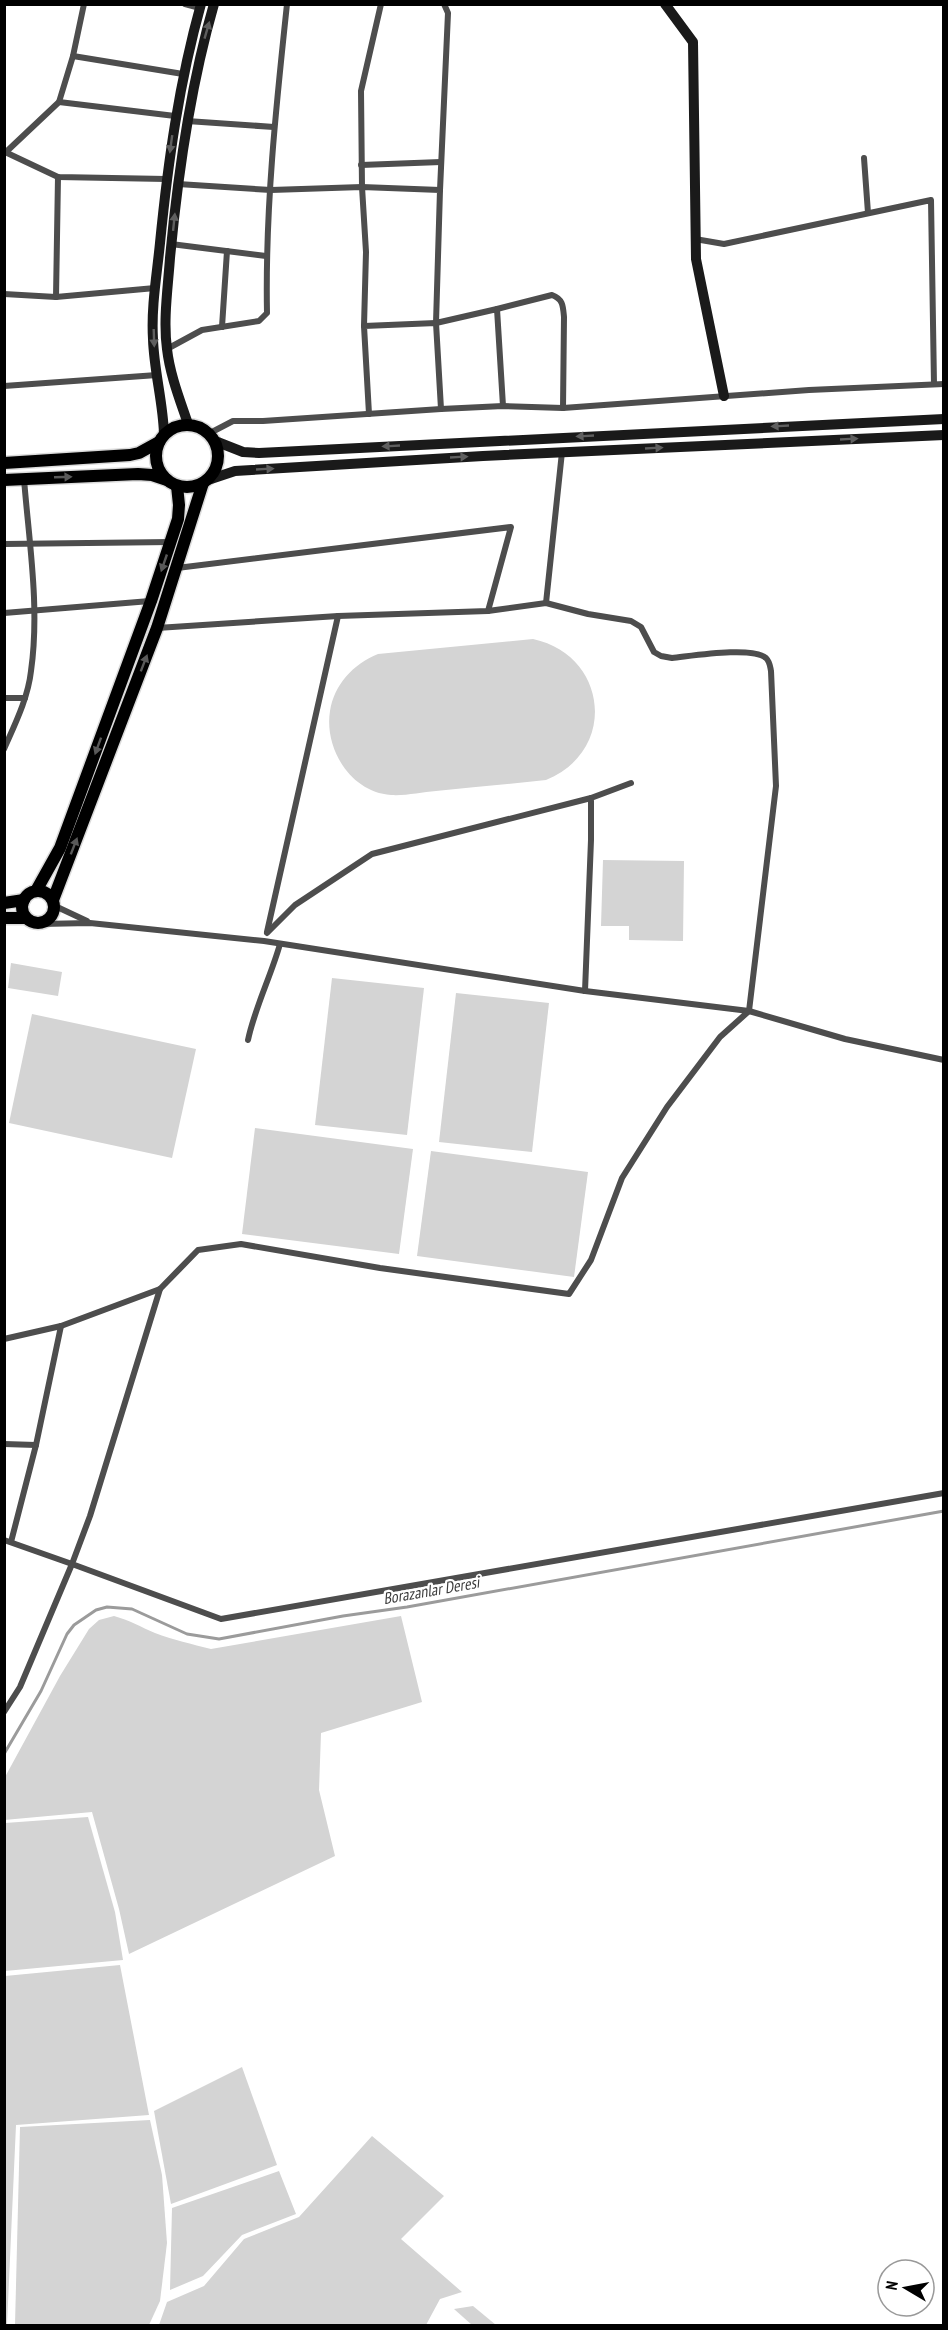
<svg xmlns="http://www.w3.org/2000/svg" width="948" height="2330" font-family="'PT Sans Narrow',sans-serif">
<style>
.green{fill:#d4d4d4}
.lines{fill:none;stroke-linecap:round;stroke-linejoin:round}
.stream{stroke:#9b9b9b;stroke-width:3}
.primary-casing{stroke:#dbdbdb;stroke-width:15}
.street{stroke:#4d4d4d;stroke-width:6}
.secondary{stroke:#1a1a1a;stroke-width:10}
.primary{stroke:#000;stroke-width:12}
.oneway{fill:#5f5f5f}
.oneway2{fill:#595959}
.labels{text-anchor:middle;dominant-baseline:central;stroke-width:4.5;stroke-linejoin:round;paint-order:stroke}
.water-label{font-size:16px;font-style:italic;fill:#3c3c3c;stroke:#fff}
</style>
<rect width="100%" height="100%" fill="#fff"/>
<g class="green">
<path d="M533,639c75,16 85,112 13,141 -36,4 -73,7 -110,11 -14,1 -31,5 -45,4 -41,-3 -67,-47 -61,-84 4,-26 23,-47 48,-57z"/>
<polygon points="603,860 684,861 683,941 629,940 629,926 601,926"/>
<polygon points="11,963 62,972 58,996 8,988"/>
<polygon points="332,978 424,988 407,1135 315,1125"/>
<polygon points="456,993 549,1003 532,1152 439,1142"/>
<polygon points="32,1014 196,1049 172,1158 9,1123"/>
<polygon points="255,1128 413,1149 399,1254 242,1234"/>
<polygon points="431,1151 588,1172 574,1277 417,1256"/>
<path d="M114,1616c15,4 27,11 41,17 18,7 37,11 56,16l190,-33 21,86 -101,31 -2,57 16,66 -206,98 -10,-45 -27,-97 -88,8 1,-43 55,-101 29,-47 10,-9z"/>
<polygon points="88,1817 115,1912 123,1960 5,1971 5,1823"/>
<polygon points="120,1965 149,2115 16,2125 7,2325 5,2325 5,1976"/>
<polygon points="242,2067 277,2165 171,2204 154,2111"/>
<polygon points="150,2120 162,2175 167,2243 160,2301 149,2325 15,2325 20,2127"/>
<polygon points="372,2136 444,2196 401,2239 462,2292 440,2299 426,2325 159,2325 167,2302 204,2286 244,2239 299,2217"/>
<polygon points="279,2171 296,2214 242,2235 203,2276 170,2290 172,2208"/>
<polygon points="473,2306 496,2325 472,2325 454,2309"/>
</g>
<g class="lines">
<polyline class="stream" points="4,1754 41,1691 67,1634 74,1625 96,1610 107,1607 132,1609 187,1634 219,1639 343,1616 407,1607 944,1511"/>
<defs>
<g id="primary">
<circle cx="187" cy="456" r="31"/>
<polyline points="4,463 130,455 139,453 159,442"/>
<polyline points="4,480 138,474 152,475 167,480"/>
<circle cx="38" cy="907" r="16"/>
<polyline points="36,891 60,848 151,601 178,519 179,505 177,486"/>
<polyline points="53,900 157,628 203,483"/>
<polyline points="4,903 24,900"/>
<polyline points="4,918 26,918"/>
</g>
</defs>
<use href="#primary" class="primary-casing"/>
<g class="street">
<polyline points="185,4 200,8"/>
<polyline points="73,56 84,4"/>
<polyline points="59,102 175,116"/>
<polyline points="187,121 274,127"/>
<polyline points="5,152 58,177 166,179"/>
<polyline points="6,152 59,102 73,56 183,74"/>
<polyline points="864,158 868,213"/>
<polyline points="361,165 441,162"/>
<polyline points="178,184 271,190 362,187 440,190 436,323 497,309 503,406"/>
<polyline points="440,190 448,13 444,4"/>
<polyline points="695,239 724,244 931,200 934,384"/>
<polyline points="171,244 266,256"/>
<polyline points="4,294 56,297 155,288"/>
<polyline points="56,297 58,177"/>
<path d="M497,309l55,-14c11,4 11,11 12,22l-1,91"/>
<polyline points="364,326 366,252 362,187 361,91 381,4"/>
<polyline points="222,327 227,251"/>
<path d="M167,349l35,-19 57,-9 8,-8c-2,-103 9,-206 20,-309"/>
<polyline points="4,386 157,375"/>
<polyline points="369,414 364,326 436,323 441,409"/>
<polyline points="210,433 233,421 263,421 441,409 503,406 563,408 809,390 944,384"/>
<polyline points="4,544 171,542"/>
<polyline points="177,568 511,527 488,611"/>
<polyline points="546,603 562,452"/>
<polyline points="4,613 150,601"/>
<polyline points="4,698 25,698"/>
<path d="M4,749c11,-25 24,-51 27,-78 9,-63 -2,-129 -7,-192"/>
<polyline points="55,906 87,921"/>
<polyline points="41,924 90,923 264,941 585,991 749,1011 845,1039 944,1060"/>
<polyline points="267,932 338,616"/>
<polyline points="267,933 295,905 372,854 591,798"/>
<polyline points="585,991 591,840 591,798 631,783"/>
<path d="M248,1040c7,-33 23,-64 32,-96"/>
<polyline points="160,1289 90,1516 72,1564 221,1619 944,1493"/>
<path d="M4,1339l57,-13 99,-37 38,-39 43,-6 139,24 189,26 22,-34 31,-82 45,-71 53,-70 29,-26 27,-225 -5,-115c-1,-5 -1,-9 -5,-13 -14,-12 -74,-2 -94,0l-11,-2 -7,-4 -13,-25 -10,-6 -43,-7 -42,-11 -58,8 -150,5 -181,12"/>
<polyline points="4,1444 36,1445"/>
<polyline points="4,1540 72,1564 20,1687 4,1712"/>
<polyline points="11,1542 36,1445 61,1326"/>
</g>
<g class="secondary">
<polyline points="665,4 693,42 696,259 724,396"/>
<path d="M188,424c-8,-24 -18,-49 -21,-75 -4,-29 1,-62 3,-91 8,-86 20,-171 44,-254"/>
<path d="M164,434c-1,-32 -10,-63 -11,-95 -2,-32 4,-65 7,-96 8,-81 19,-160 41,-239"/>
<polyline points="215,441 243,452 259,453 944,419"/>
<polyline points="208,480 235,471 483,456 944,435"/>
</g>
<use href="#primary" class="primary"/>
</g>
<defs><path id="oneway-solid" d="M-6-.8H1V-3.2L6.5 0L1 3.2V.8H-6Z" transform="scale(1.5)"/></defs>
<g class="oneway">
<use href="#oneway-solid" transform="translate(207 30) rotate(-74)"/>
<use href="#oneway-solid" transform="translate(171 144) rotate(98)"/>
<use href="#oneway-solid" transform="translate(174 222) rotate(-84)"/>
<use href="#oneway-solid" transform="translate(154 338) rotate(88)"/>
<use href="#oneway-solid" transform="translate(780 426) rotate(177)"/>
<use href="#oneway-solid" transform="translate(585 436) rotate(177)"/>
<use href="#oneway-solid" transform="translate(849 439) rotate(-3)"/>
<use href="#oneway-solid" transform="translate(391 446) rotate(177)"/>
<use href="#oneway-solid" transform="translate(654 448) rotate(-3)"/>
<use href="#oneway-solid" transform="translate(459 457) rotate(-3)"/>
<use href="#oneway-solid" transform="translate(265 469) rotate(-3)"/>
</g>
<g class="oneway2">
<use href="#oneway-solid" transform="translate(63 477) rotate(-2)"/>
<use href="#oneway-solid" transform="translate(164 563) rotate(109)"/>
<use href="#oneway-solid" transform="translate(144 663) rotate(-69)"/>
<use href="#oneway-solid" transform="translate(98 746) rotate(110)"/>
<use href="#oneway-solid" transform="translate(74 846) rotate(-69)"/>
</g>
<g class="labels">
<g class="water-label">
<text transform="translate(431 1590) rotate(-10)">Borazanlar Deresi</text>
</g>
</g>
<rect width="948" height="2330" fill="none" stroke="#000000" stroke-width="12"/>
<g transform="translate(906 2288) rotate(280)"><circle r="28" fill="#ffffff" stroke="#999999" stroke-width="1.5"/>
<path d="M0-4.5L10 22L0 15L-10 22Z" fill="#000000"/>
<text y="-9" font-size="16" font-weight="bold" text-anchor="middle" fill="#000000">N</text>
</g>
</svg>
